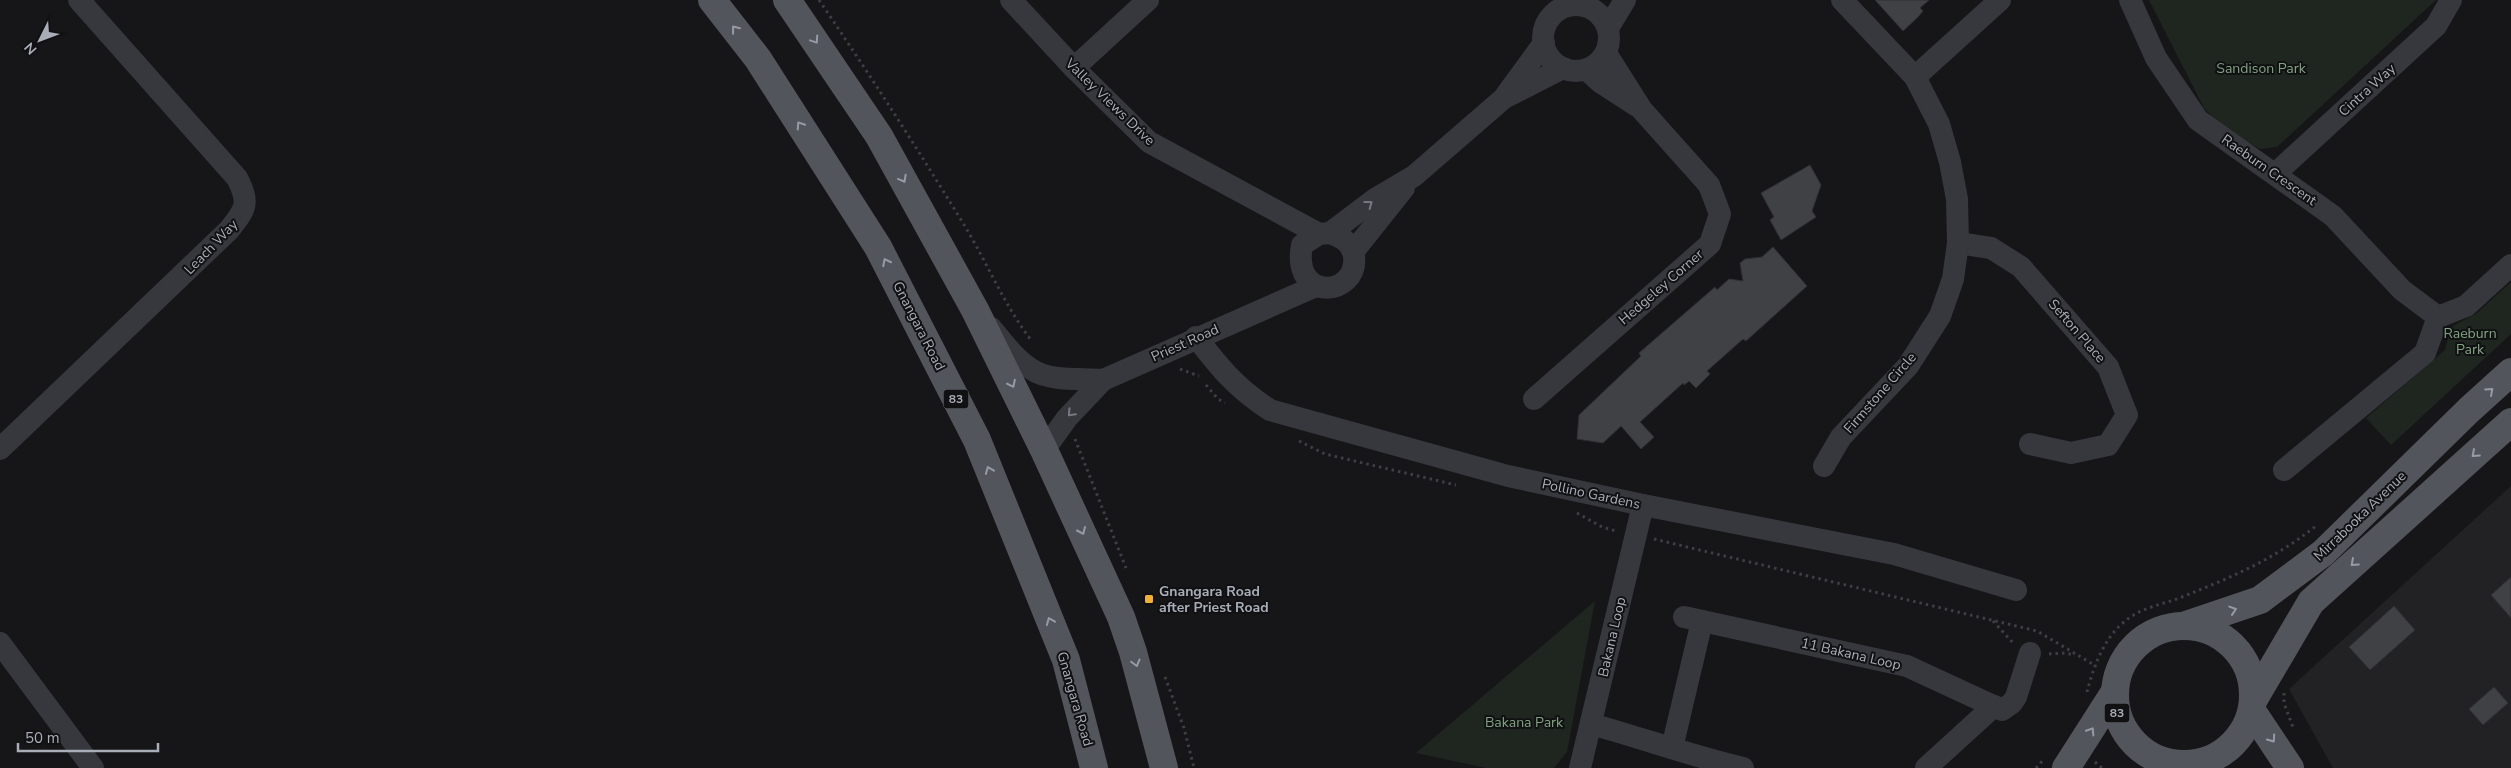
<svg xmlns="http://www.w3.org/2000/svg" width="2511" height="768" font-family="'Nunito Sans',sans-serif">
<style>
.built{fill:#222225}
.green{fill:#1e261f}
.building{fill:#404145;stroke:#303034}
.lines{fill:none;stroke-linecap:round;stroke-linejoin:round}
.path{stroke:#3d3f44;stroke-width:3;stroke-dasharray:2.5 4;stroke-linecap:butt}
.minor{stroke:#37383d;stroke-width:22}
.primary{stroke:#53555c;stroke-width:28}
.oneway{stroke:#979ba6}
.oneway2{stroke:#757881}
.poi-dot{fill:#f2b134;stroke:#111113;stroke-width:2}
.labels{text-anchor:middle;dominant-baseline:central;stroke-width:4;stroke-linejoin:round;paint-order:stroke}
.shield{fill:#111113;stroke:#7b7e86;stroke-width:1}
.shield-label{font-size:12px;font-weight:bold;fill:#a8adb8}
.park-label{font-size:14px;fill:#7fa381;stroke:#111113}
.street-label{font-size:14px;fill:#a8adb8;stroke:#111113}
.poi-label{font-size:14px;font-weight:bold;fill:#a8adb8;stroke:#111113;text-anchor:start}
</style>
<rect width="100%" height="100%" fill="#161618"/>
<polygon class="built" points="2511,486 2511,768 2333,768 2289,689"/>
<g class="green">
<polygon points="2149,0 2436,0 2277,147 2260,149 2226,131 2204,108"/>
<polygon points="2511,282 2511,334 2391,445 2366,418 2445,350 2451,327 2477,313"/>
<polygon points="1595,601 1567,752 1554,768 1486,768 1416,753"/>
</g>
<g class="building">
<polygon points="1875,0 1929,0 1920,8 1923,11 1918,17 1903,31"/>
<polygon points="1810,165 1821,185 1812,211 1816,217 1781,240 1770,220 1774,217 1761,193"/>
<polygon points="1773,247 1807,286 1746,341 1743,339 1707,371 1710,374 1696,388 1689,381 1684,385 1683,383 1640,422 1654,437 1641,449 1621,426 1603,443 1577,439 1579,415 1641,356 1639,353 1715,287 1717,290 1729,279 1743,281 1740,263 1745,259 1762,257"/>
<polygon points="2511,577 2511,618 2491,595"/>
<polygon points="2394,606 2415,630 2370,670 2349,647"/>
<polygon points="2494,687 2508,703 2483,725 2469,709"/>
</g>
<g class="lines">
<g class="path">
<path d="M819,0c51,75 100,151 147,228 22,37 39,78 65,112"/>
<polyline points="1180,369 1199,376"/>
<polyline points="1206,385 1218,399 1225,403"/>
<polyline points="1075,439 1126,568"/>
<polyline points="1299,441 1325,454 1456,485"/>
<polyline points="1577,513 1602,527 1616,531"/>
<polyline points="1654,539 2037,631 2096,666"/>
<polyline points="1993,621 2014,644"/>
<polyline points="2049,654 2065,653 2075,655"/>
<polyline points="1165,677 1184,728 1194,768"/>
<path d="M2087,692c6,-24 17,-54 37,-70 17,-15 38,-17 58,-25 50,-20 91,-37 134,-71"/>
<polyline points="2284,693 2284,703 2294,730"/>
<polyline points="2095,762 2102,768"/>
<polyline points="2036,768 2044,759"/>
</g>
<g class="minor">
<polyline points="1011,0 1074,68 1149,142 1319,234"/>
<polyline points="2130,0 2156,58 2198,120 2333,216 2402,290 2438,317 2466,306 2511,265"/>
<circle cx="1576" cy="38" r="33"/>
<polyline points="1608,28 1625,0"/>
<polyline points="1074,68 1148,0"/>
<polyline points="1587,70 1600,82 1637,106"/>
<polyline points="1915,77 2000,0"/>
<polyline points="1506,95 1544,43"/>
<polyline points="2275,174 2436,26 2451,0"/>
<polyline points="1330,233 1375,199 1414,176 1504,98 1563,68"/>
<path d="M1330,233c12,4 22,10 24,23 5,41 -63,47 -52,-11l17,-11z"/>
<polyline points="1958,243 1991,248 2021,267 2108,367 2127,415 2108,445 2071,453 2030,444"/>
<polyline points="1353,252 1404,188"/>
<path d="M991,328c12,14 24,31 40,41 19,13 50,9 72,11"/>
<path d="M1196,337c24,31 40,51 74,73l238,66 135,29 251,49 122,36"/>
<polyline points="1534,399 1710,244 1720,214 1709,185 1642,110 1606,53"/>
<path d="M0,449l229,-219c17,-21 21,-27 8,-52l-158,-178"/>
<polyline points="1044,450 1067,418 1103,380 1316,286"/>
<polyline points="1824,466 1841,437 1908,366 1940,316 1953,279 1958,243 1957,199 1950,162 1939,124 1915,77 1842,0"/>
<polyline points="2284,470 2425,353 2438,317"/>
<polyline points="1684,617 1907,666 2002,710 2012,703 2016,697 2030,653"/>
<polyline points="0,643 93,768"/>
<path d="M1591,724c51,14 100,32 152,44"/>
<polyline points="1672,748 1702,621"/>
<polyline points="1580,768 1643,505"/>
<polyline points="1926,768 1994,706"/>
</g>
<g class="primary">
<polyline points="712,0 758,59 878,247 977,440 1066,660 1094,768"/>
<polyline points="787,0 879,136 975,310 1044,450 1121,617 1133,652 1164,768"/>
<polyline points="2186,625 2260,600 2323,553 2469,410 2511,372"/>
<circle cx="2184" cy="695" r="69"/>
<polyline points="2254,699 2311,602 2511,422"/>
<polyline points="2252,711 2290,768"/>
<polyline points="2066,768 2114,693"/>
</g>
</g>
<defs><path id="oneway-chevron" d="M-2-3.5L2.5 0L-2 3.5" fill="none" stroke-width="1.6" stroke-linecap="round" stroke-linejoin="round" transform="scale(1.25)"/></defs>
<g class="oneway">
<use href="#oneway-chevron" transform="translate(735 29) rotate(-128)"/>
<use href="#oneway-chevron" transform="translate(815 40) rotate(56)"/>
<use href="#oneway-chevron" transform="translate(800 125) rotate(-123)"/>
<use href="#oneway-chevron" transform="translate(903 179) rotate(61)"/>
<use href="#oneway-chevron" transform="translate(886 262) rotate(-117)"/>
<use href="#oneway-chevron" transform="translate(1012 384) rotate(64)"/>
<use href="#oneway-chevron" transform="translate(2490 391) rotate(-42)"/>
<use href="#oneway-chevron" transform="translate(2475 454) rotate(138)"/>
<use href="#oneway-chevron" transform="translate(989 470) rotate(-112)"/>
<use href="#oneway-chevron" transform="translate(1082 531) rotate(66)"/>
<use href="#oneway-chevron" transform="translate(2354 563) rotate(138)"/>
<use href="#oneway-chevron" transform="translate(2233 610) rotate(-18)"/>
<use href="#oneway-chevron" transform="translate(1050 621) rotate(-112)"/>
<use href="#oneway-chevron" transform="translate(1136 663) rotate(75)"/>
<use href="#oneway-chevron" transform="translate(2091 731) rotate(-58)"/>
<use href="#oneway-chevron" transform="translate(2272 739) rotate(55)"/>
</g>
<g class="oneway2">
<use href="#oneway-chevron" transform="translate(1369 204) rotate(-37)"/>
<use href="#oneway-chevron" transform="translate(1071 413) rotate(133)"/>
</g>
<rect class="poi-dot" x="1144" y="594" width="10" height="10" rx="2.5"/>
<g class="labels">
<g class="shield">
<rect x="943.5" y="389.5" width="25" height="19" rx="4"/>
<rect x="2104.5" y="703.5" width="25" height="19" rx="4"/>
</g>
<g class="shield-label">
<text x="956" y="399">83</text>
<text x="2117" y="713">83</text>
</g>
<g class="park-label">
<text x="2261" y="68">Sandison Park</text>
<text x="2470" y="333">Raeburn<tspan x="2470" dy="16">Park</tspan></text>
<text x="1524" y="722">Bakana Park</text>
</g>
<g class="street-label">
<text transform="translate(2367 90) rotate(-42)">Cintra Way</text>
<text transform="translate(1110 102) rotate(44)">Valley Views Drive</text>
<text transform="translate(2269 170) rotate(35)">Raeburn Crescent</text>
<text transform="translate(211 247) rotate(-46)">Leach Way</text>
<text transform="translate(1661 287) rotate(-41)">Hedgeley Corner</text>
<text transform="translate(919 326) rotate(63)">Gnangara Road</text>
<text transform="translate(2077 331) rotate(49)">Sefton Place</text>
<text transform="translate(1185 343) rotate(-24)">Priest Road</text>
<text transform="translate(1880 393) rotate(-49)">Firmstone Circle</text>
<text transform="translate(1591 494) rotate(12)">Pollino Gardens</text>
<text transform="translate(2360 516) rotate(-44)">Mirrabooka Avenue</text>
<text transform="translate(1612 637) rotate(-77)">Bakana Loop</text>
<text transform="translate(1851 654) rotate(13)">11 Bakana Loop</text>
<text transform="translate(1075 699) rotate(74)">Gnangara Road</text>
</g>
<g class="poi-label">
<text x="1159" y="591">Gnangara Road<tspan x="1159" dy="16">after Priest Road</tspan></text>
</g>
</g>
<g transform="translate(40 40) rotate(228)" stroke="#111113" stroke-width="4" paint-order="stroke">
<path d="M0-4L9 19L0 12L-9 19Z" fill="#a8adb8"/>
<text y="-8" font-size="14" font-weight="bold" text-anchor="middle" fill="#a8adb8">N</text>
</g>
<path d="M18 743v8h140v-8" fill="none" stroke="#a8adb8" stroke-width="2.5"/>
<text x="25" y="743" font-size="15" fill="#a8adb8" stroke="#111113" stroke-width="4" paint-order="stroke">50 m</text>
</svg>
